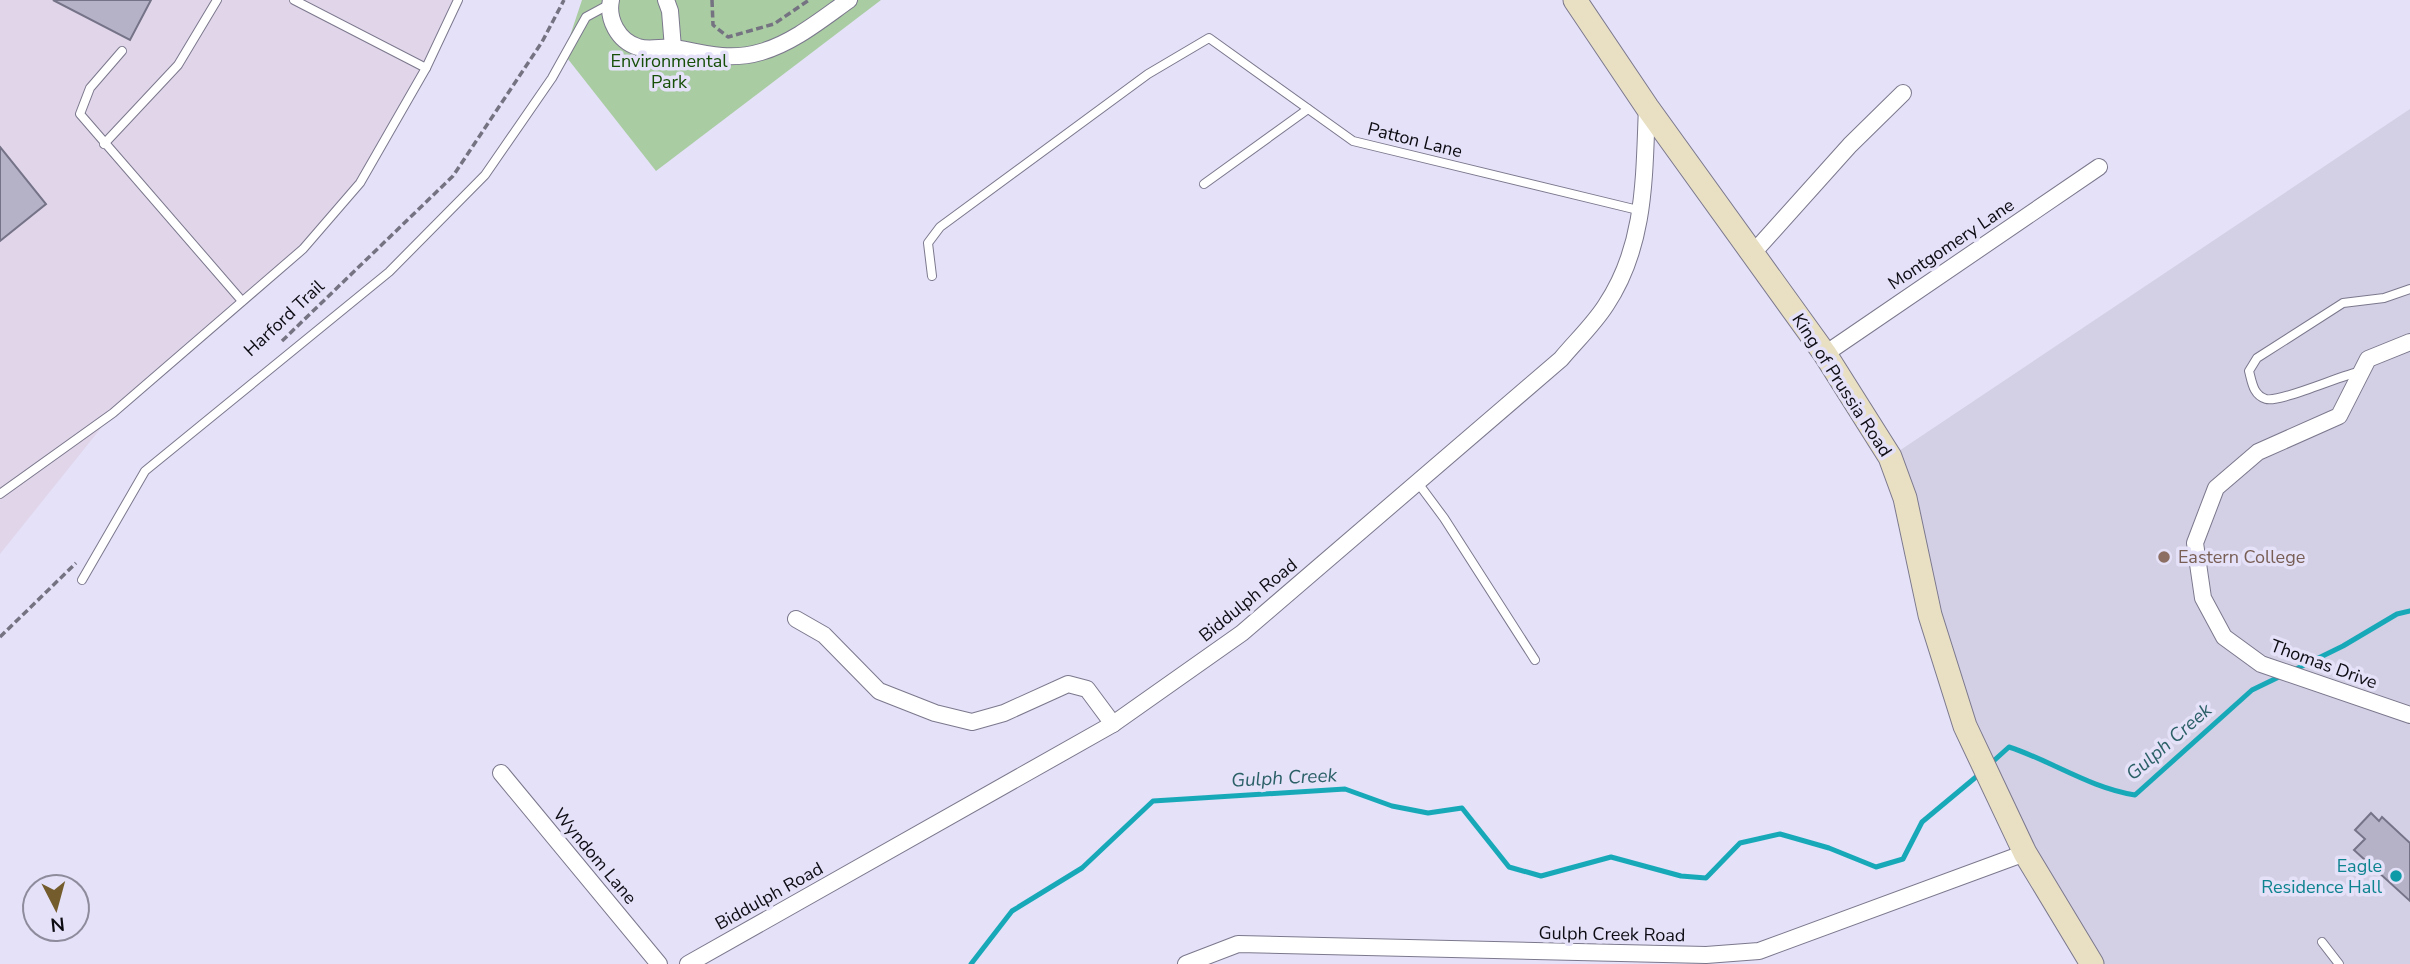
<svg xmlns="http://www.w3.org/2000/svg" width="2410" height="964" font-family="'Nunito Sans',sans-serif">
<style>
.commercial{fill:#e1d5e9}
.education{fill:#d3cfe4}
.green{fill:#a9cca2}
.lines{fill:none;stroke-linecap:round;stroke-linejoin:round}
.stream{stroke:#18a9b9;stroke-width:5}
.building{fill:#b5b2c8;stroke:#757387;stroke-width:2}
.lane-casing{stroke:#7b788d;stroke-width:10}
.street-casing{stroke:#7b788d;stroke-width:18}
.secondary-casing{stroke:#7b788d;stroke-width:25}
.path{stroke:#757382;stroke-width:3.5;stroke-dasharray:7 3.5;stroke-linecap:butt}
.lane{stroke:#fff;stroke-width:8}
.street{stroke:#fff;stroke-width:16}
.secondary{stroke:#e9e0c4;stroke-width:23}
.education-dot{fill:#8d6e63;stroke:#e4e1f8;stroke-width:2.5}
.culture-dot{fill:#0f9aa8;stroke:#e4e1f8;stroke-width:2.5}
.labels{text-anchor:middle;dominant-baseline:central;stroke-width:7;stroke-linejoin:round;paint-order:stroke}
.park-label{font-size:18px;fill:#174f09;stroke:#e4e1f8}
.street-label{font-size:18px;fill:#0d0c13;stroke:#e4e1f8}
.education-label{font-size:18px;fill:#785e54;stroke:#e4e1f8;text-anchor:start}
.culture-label{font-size:18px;fill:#0d838f;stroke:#e4e1f8;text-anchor:end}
.water-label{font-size:19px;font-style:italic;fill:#2c6068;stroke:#e4e1f8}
</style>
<rect width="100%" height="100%" fill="#e4e1f8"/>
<polygon class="commercial" points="0,0 458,0 360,183 303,249 113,413 0,554"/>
<polygon class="education" points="2410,109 2410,964 2092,964 1979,759 1890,457"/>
<polygon class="green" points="582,0 881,0 656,171 564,54"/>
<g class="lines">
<g class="stream">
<polyline points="2292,671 2343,646 2397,614 2410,611"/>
<path d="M1989,765l20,-18c43,14 81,41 126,48l117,-105 31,-15"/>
<polyline points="971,964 1012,911 1082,868 1153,801 1345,789 1392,806 1428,813 1462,808 1509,867 1541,876 1611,857 1681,876 1706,878 1740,843 1780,834 1829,848 1876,867 1903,859 1922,822 1982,772"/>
</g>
</g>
<g class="building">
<polygon points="53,0 151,0 130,40"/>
<polygon points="0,147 46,204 0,241"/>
<polygon points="2371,813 2379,821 2382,817 2410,843 2410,901 2354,850 2365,839 2355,830"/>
</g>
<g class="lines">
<defs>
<g id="lane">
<polyline points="294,0 426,68"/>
<polyline points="122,51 90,88 80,114 242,301"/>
<polyline points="104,144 178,65 217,0"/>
<polyline points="1204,184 1308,109"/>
<polyline points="932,276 928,243 940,227 1148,74 1209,38 1353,141 1642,211"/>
<path d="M2362,371c-21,4 -82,32 -96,28 -13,-4 -14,-17 -17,-28l8,-13 86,-55 41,-5 26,-9"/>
<polyline points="1418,483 1444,518 1535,660"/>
<polyline points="0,494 113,413 303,249 360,183 426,68 458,0"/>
<polyline points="82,580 145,471 389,272 485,175 552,78 586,17 610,4"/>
<polyline points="2322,942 2339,964"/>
</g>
<g id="street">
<path d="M611,0c-4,19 7,41 27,47 11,4 26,-1 38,1 29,6 55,13 85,4 32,-9 61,-33 88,-52"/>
<polyline points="666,0 670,11 673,48"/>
<polyline points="1753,253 1850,145 1903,93"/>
<polyline points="2410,342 2368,359 2339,416 2258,452 2216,488 2195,543 2203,598 2224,637 2261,664 2410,715"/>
<polyline points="1825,354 2099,167"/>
<polyline points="796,619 824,635 879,691 935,713 972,722 1004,713 1068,684 1087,689 1113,724"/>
<polyline points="501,773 659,964"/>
<path d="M688,964l425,-240 129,-91 319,-274c15,-18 33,-35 45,-54 40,-60 38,-129 41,-198"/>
<polyline points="1186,964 1238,944 1706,955 1759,951 2025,853"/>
</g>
<polyline id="secondary" points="1575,0 1647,107 1825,354 1890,457 1905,498 1930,615 1965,726 2025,853 2092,964"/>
</defs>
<use href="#lane" class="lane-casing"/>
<use href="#street" class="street-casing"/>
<use href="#secondary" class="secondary-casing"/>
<g class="path">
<polyline points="712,0 713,25 728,37 774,24 809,0"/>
<polyline points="282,341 453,176 542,42 564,0"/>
<polyline points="0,637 76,563"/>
</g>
<use href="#lane" class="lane"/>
<use href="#street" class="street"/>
<use href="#secondary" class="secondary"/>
</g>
<circle class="education-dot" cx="2164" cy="557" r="7"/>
<circle class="culture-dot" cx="2396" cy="876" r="7"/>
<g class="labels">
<g class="park-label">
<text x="669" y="61">Environmental<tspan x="669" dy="21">Park</tspan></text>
</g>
<g class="street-label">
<text transform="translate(1415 140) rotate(14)">Patton Lane</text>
<text transform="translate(1951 244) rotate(-34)">Montgomery Lane</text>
<text transform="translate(284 318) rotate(-43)">Harford Trail</text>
<text transform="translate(1842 385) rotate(57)">King of Prussia Road</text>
<text transform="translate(1248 600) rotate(-39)">Biddulph Road</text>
<text transform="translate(2324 664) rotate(20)">Thomas Drive</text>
<text transform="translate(595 856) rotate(50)">Wyndom Lane</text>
<text transform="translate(769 896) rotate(-29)">Biddulph Road</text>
<text transform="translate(1612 934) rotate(1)">Gulph Creek Road</text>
</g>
<g class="education-label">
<text x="2178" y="557">Eastern College</text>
</g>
<g class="culture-label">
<text x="2382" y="866">Eagle<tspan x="2382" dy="21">Residence Hall</tspan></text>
</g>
<g class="water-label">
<text transform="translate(2169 742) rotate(-41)">Gulph Creek</text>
<text transform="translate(1284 778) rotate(-3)">Gulph Creek</text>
</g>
</g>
<g transform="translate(56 908) rotate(174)"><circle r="33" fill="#e4e1f8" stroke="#8e8c9c" stroke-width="2"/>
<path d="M0-5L12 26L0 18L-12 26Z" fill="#745c2d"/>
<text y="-10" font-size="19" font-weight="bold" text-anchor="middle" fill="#0d0c13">N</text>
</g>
</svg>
